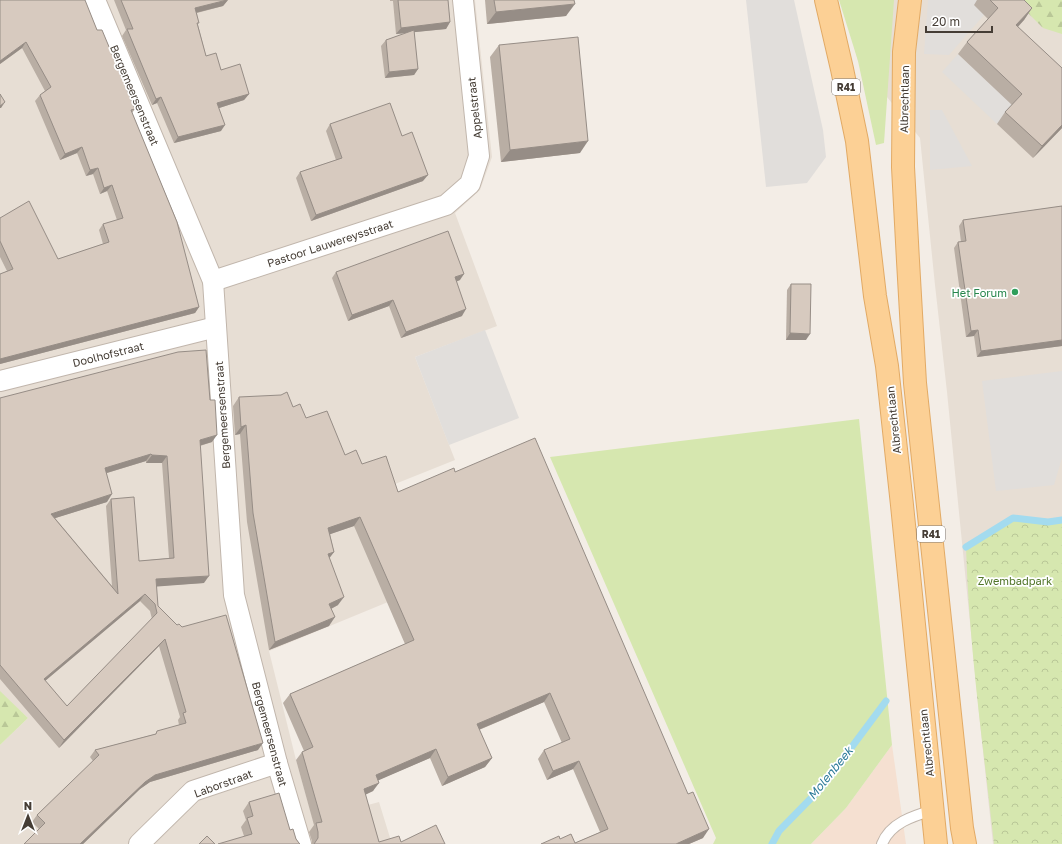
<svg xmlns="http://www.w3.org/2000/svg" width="1062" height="844" font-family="'Golos Text',sans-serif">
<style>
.residential{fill:#e7ded4}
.commercial{fill:#f5e0d1}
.grass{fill:#d6e7af}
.forest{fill:url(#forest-firs)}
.park{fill:url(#park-crowns)}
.parking{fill:#e1dedb}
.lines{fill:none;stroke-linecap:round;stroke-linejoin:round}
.stream{stroke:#a3dbef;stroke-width:7}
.lane-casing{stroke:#c1b6ac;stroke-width:12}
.street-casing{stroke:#c1b6ac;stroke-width:22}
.primary-casing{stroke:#e2aa65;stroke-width:24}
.lane{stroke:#fff;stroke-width:10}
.street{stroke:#fff;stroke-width:20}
.primary{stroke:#fcd095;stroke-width:22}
.wall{fill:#b9aea4;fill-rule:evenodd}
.shaded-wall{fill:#968d86}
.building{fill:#d7cabf;stroke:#968d86;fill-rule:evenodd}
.leisure-dot{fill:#2e9e5b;stroke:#fff;stroke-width:1.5}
.labels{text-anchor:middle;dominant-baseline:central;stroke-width:3.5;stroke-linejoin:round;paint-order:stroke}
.shield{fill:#fff;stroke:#7d7772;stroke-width:1}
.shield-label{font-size:10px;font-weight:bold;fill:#453d35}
.street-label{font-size:11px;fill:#453d35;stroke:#fff}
.leisure-label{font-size:11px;fill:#27864d;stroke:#fff;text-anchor:end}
.park-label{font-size:11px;fill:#52762a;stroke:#fff}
.water-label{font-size:12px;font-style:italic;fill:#2b7a98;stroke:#fff}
</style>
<defs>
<pattern id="forest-firs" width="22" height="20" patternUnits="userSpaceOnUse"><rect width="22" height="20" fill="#d6e7af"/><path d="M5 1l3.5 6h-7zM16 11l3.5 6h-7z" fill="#b9c797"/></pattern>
<pattern id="park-crowns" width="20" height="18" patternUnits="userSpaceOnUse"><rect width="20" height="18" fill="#d6e7af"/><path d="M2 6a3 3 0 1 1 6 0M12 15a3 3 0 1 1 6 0" fill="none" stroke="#b9c797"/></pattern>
</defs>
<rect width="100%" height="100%" fill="#f3ede6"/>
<g class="residential">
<polygon points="0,0 475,0 492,157 480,190 455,213 497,326 415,357 455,460 345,504 388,602 269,651 296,760 313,820 379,802 391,841 381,844 0,844 0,745 28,718 0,692"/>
<polygon points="842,0 1062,0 1062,844 993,844 980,723 947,392 935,285 920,138 858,61"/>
</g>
<polygon class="commercial" points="892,745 906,844 811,844 846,808"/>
<g class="grass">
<polygon points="839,0 894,0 884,143 876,145 858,61"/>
<polygon points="859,419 892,745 846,808 811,844 713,844 716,838 550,457"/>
</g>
<g class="forest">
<polygon points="1015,0 1062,0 1062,34 1043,28"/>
<polygon points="0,691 28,718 0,745"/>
</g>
<path class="park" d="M1013,518l35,4 14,-2v324h-68c-11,-99 -25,-198 -28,-297z"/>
<g class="parking">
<polygon points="746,0 794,0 823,130 826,157 807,183 766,187"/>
<polygon points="928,0 978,0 984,15 949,55 924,54"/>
<polygon points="958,54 1014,106 997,124 942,72"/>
<polygon points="930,110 942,110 972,166 930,170"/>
<polygon points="485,330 519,418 449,445 415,357"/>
<polygon points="1062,371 1062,458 1054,485 996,491 982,381"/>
</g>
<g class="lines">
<g class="stream">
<polyline points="966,547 1013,518 1048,522 1062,520"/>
<polyline points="772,844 779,831 822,787 886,701"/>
</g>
<defs>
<path id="lane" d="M882,844c8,-21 31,-28 51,-34"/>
<g id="street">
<polyline points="95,0 213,281 234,595 277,763 301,844"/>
<polyline points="213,281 446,205 470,184 479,156 463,0"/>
<polyline points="0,381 216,327"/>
<polyline points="139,844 193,791 277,763"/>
</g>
<g id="primary">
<polyline points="826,0 842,69 857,141 875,296 887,366 902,505 936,844"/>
<polyline points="910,0 904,52 903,167 908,261 915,383 962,828 965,844"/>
</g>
</defs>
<use href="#lane" class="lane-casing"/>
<use href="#street" class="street-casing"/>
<use href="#primary" class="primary-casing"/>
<use href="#lane" class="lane"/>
<use href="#street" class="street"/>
<use href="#primary" class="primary"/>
</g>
<g class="wall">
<polygon points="0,0 97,30 135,109 132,113 199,307 195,313 0,364 0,274 7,271 0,257 0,218 58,259 103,244 99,230 103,224 117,220 107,191 100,194 93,174 86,176 77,153 60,160 35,101 40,95 45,91 22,48 0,64"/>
<polygon points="114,0 228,0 223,6 197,13 198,25 206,56 221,70 249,94 244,100 219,108 221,131 174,143 157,103 152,105 122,36 126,30"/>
<polygon points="390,0 448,0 450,22 446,29 414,32 418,69 414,75 385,78 381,46 386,40 406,33 396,34 393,1 390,1"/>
<polygon points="485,0 574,0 566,16 487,24"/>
<polygon points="977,0 1024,0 1032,8 1024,20 1018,27 1062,68 1062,128 1033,158 997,124 1005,112 1012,105 958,54 967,42 988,19 974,5"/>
<polygon points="499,45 580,153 501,162 490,57"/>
<polygon points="330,124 402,136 423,181 311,221 296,178 300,172 336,160 326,131"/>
<polygon points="1062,206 1062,346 977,357 974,336 966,337 954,248 958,242 961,242 959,226 963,220"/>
<polygon points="336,272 460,280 456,281 462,316 401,338 389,306 348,321 332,278"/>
<polygon points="791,284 806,340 786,340 787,290"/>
<polygon points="239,397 293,407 345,455 362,464 398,492 455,472 703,838 689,844 541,844 560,839 575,843 600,832 573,769 547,780 538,759 544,750 562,743 544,702 479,730 492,758 485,767 442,786 430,758 378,780 373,791 365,795 379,842 401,842 445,844 312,844 312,841 309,832 314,825 296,760 302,752 304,751 283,703 290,694 405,644 354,526 330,534 334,552 329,558 338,605 331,609 329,626 269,650 247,522 240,434 235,435 233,406"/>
<path d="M0,398l212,44 -12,4 4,137 -48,3 2,20 100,144 -108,32 -10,7 -57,55h-59l15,-15 -7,-7 5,-7 56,-54 -3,-4 5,-7 60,-16 24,-9 -1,-5 2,-3 -21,-71 -100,102 -59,-69zM146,461v2h16l7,95 -30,3 -28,-62 -5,7 6,80 -57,-68 52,-16v-29zM140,601l10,10 2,8 -85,87 -22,-25z"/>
<polygon points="249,802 290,830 299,843 244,836 241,827 246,820 243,811"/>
</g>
<g class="shaded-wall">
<polygon points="228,0 223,6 191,14 195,8"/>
<polygon points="575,4 566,16 487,24 496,12"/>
<polygon points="1032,8 1024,20 1008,37 1016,25"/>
<polygon points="450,22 446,29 396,34 401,28"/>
<polygon points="26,42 22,48 0,64 0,61"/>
<polygon points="418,69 414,75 385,78 389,72"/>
<polygon points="249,94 244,100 213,110 217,103"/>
<polygon points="161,97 157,103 152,105 156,99"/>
<polygon points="5,102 1,108 0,108 0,106"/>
<polygon points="225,125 221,131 174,143 178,137"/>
<polygon points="1062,125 1062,128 1033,158 1042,146"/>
<polygon points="588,141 580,153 501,162 510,150"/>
<polygon points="82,147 77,153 60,160 65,154"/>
<polygon points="98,168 93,174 86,176 90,170"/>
<polygon points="428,175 423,181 311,221 316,215"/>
<polygon points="112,185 107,191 100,194 104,188"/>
<polygon points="464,274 460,280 451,284 455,277"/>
<polygon points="393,300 389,306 348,321 352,315"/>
<polygon points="199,307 195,313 0,364 0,359"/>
<polygon points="466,309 462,316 401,338 406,332"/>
<polygon points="978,330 974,336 966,337 971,331"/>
<polygon points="790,333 810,334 806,340 786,340"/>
<polygon points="1062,340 1062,346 977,357 981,351"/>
<polygon points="246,425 240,434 235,435 241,427"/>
<polygon points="217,435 212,442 195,447 200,440"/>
<polygon points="151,454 146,461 100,475 105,468"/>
<polygon points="152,455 167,456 162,463 146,463"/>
<polygon points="112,494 107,502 46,521 51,514"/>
<polygon points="360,517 354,526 322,537 328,528"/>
<polygon points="334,552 328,560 328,554"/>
<polygon points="209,576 204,583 151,587 156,579"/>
<polygon points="145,594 140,601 39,686 44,679"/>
<polygon points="344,597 338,605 323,613 329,604"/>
<polygon points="335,617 329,626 269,650 275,642"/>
<polygon points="165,639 159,646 59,748 64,740"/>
<polygon points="550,693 544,702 471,733 477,724"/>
<polygon points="263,743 258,750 150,782 140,789 83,844 80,844 145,782 155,775"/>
<polygon points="436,749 430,758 370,784 376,775"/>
<polygon points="492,758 485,767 442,786 448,777"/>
<polygon points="579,761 573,769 547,780 553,771"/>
<polygon points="379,783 373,791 358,798 364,789"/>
<polygon points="709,829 703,838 689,844 676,844"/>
</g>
<g class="building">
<polygon points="0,0 85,0 97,30 102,30 135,109 131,110 177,222 199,307 0,359 0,274 13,269 0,241 0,218 29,201 58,259 109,242 103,224 123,218 112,185 104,188 98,168 90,170 82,147 65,154 40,95 51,87 26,42 0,61"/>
<polygon points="121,0 227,0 195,8 199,23 197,23 206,56 216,53 221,70 240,64 249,94 217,103 225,125 178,137 161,97 156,99 127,29 133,29"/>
<polygon points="398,0 448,0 450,22 401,28"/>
<polygon points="494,0 574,0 575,4 496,12"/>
<polygon points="990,0 1024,0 1032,8 1016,25 1062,68 1062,125 1042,146 1005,112 1022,94 967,42 998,8"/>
<polygon points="414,30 418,69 389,72 386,40"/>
<polygon points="578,37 588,141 510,150 499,45"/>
<polygon points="0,94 5,102 0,106"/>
<polygon points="390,103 402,136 412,132 428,175 316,215 300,172 342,158 330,124"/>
<polygon points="1062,206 1062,340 981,351 978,330 971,331 958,242 966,241 963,220"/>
<polygon points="448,231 464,274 455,277 466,309 406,332 393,300 352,315 336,272"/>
<polygon points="791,284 811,284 810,334 790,333"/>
<path d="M206,350l4,50h5l2,35 -17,5 9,136 -53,3 2,27 19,19 2,-1 3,3 44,-12 37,128 -108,32 -10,7 -65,62h-56l21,-21 -8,-8 62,-60 -4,-5 61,-16 1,-3 29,-8 -3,-10 3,-1 -21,-73 -101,101 -64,-75v-267l178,-46zM151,454l1,1 15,1 7,102 -35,3 -5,-64 -23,2 7,95 -67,-80 61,-20 -7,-26zM145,594l10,10 2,9 -90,93 -23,-27z"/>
<polygon points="287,392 293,407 300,404 306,418 327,411 345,455 356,450 362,464 386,456 398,492 454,468 455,472 535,438 688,794 693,792 709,829 676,844 541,844 559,836 560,839 571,834 575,843 608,829 579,761 553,771 544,750 570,739 550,693 477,724 492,758 448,777 436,749 376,775 379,783 364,789 379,842 399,836 401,842 436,825 445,844 314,844 318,838 318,832 316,823 322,822 302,752 313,747 290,694 414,640 360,517 328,528 334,552 328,554 344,597 329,604 335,617 275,642 253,513 246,425 241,427 239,397 281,395"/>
<polygon points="279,793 290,830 293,829 296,839 299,843 300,844 218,844 252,834 247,818 253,816 249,802"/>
<polygon points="207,836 215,844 199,844"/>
</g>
<circle class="leisure-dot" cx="1015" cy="292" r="4"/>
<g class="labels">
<g class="shield">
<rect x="832" y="79" width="28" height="16" rx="3"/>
<rect x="917" y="526" width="28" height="16" rx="3"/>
</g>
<g class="shield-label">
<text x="846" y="87">R41</text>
<text x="931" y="534">R41</text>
</g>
<g class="street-label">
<text transform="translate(135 95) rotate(67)">Bergemeersenstraat</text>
<text transform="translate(904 99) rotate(-89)">Albrechtlaan</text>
<text transform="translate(474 108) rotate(-96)">Appelstraat</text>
<text transform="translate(330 243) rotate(-18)">Pastoor Lauwereysstraat</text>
<text transform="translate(108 354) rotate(-14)">Doolhofstraat</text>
<text transform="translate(222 415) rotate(-94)">Bergemeersenstraat</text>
<text transform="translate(893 420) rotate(-96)">Albrechtlaan</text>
<text transform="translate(270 734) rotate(75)">Bergemeersenstraat</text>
<text transform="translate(926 743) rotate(-96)">Albrechtlaan</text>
<text transform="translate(223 783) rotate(-20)">Laborstraat</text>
</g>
<g class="leisure-label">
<text x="1007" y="292">Het Forum</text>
</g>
<g class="park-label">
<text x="1015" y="580">Zwembadpark</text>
</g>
<g class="water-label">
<text transform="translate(830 773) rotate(-51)">Molenbeek</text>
</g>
</g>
<g transform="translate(28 816)" stroke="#ffffff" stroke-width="3" paint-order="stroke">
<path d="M0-3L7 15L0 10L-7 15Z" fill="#453d35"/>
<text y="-6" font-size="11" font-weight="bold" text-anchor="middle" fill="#453d35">N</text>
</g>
<path d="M926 26v6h66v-6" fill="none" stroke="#453d35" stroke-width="2"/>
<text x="932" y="26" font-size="12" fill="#453d35" stroke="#ffffff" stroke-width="3" paint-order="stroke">20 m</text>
</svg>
